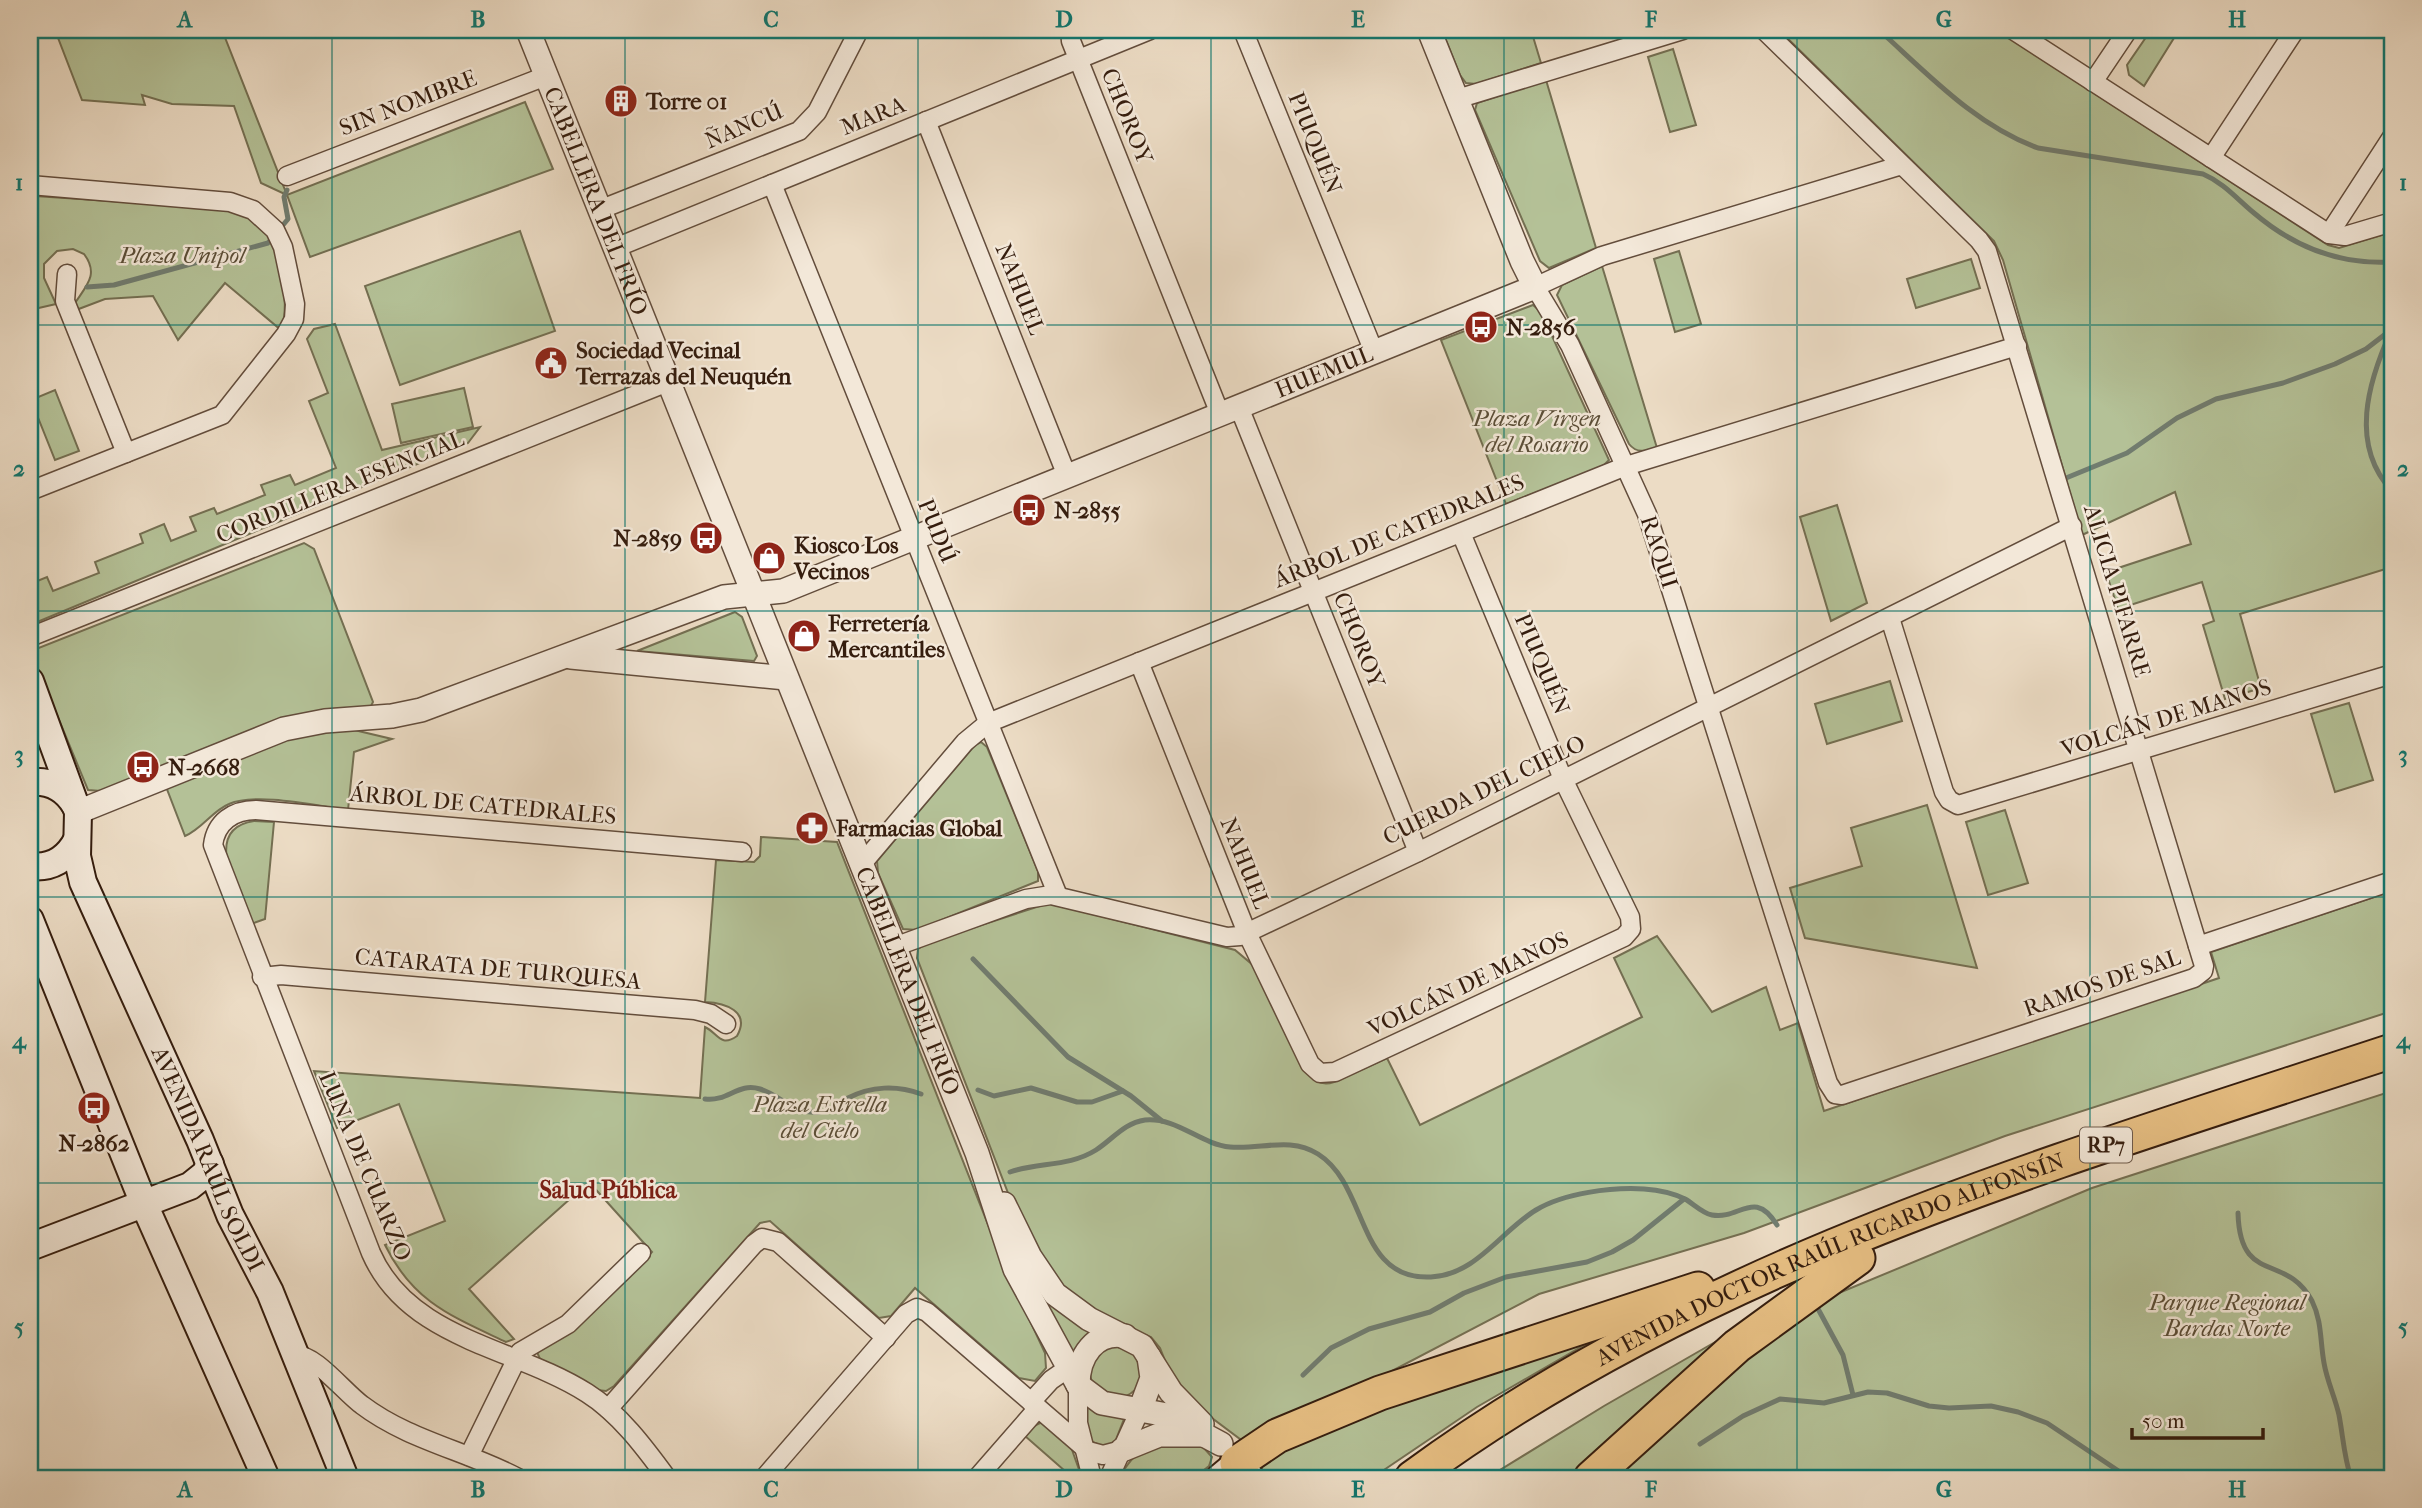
<svg xmlns="http://www.w3.org/2000/svg" width="2422" height="1508" font-family="'IM FELL French Canon',serif">
<style>
.green{fill:#b4c197;stroke:#746f52;stroke-width:2}
.lines{fill:none;stroke-linecap:round;stroke-linejoin:round}
.stream{stroke:#717c6f;stroke-width:5}
.minor-casing{stroke:#634d3c;stroke-width:21}
.tertiary-casing{stroke:#634d3c;stroke-width:26}
.secondary-casing{stroke:#351d0e;stroke-width:30}
.motorway-casing{stroke:#351d0e;stroke-width:37}
.minor{stroke:#f3e8d9;stroke-width:18}
.tertiary{stroke:#f3e8d9;stroke-width:23}
.secondary{stroke:#f3e8d9;stroke-width:26}
.motorway{stroke:#e6be82;stroke-width:33}
.grid{fill:none;stroke:#0f766e;stroke-width:2;stroke-opacity:0.55}
.labels{text-anchor:middle;dominant-baseline:central;stroke-width:5;stroke-linejoin:round;paint-order:stroke}
.shield{fill:#f3e8d9;stroke:#6e5a4b;stroke-width:2}
.shield-label{font-size:21px;font-weight:bold;fill:#351d0e}
.poi-label{font-size:23px;font-weight:bold;fill:#351d0e;stroke:#f3e8d9;text-anchor:start}
.street-label{font-size:23px;fill:#351d0e;stroke:#f3e8d9}
.park-label{font-size:23px;font-style:italic;fill:#5b4e37;stroke:#f3e8d9}
.neighbourhood-label{font-size:24px;font-weight:bold;fill:#7a1f14;stroke:#f3e8d9}
.neatline{fill:none;stroke:#0f766e;stroke-width:2.5}
.grid-label{font-size:23px;text-anchor:middle;font-weight:bold;fill:#0f766e}
</style>
<rect width="100%" height="100%" fill="#ecdcc5"/>
<filter id="stains"><feTurbulence type="fractalNoise" baseFrequency=".00286" numOctaves="4"/><feColorMatrix values="0 0 0 0 .2 0 0 0 0 .09 0 0 0 0 .02 0 0 0 .5 -.17"/></filter>
<radialGradient id="worn" r=".72"><stop offset=".6" stop-color="#630" stop-opacity="0"/><stop offset="1" stop-color="#630" stop-opacity=".3"/></radialGradient>
<g class="green">
<polygon points="55,30 222,30 287,195 525,102 553,169 310,257 287,195 261,183 234,106 172,104 142,95 145,105 82,100"/>
<polygon points="1442,30 1531,30 1541,63 1476,84 1466,83 1460,75"/>
<polygon points="1779,30 1997,30 2328,245 2339,248 2392,232 2392,567 2240,614 2261,688 2225,699 2203,625 2214,621 2202,582 2118,609 2106,572 2191,544 2175,492 2082,535 2003,260 1994,241"/>
<polygon points="2151,30 2179,30 2144,86 2129,75 2127,65"/>
<polygon points="1673,49 1696,125 1670,132 1648,57"/>
<polygon points="1546,80 1596,248 1549,268 1540,261 1475,110 1477,103"/>
<path d="M35,196l195,13c16,5 31,15 41,28 12,16 18,74 10,93l-56,-47 -47,57 -25,-44 -48,3 -29,11 -1,-7c12,-18 24,-29 9,-49l-11,-5 -16,2 -13,13v14l12,26 -26,6v-113z"/>
<polygon points="520,231 555,331 400,385 365,286"/>
<polygon points="1679,251 1701,324 1675,332 1654,259"/>
<polygon points="1971,259 1980,288 1916,308 1907,279"/>
<path d="M1602,266l55,182c-11,3 -20,6 -28,-4l-72,-149 5,-10z"/>
<polygon points="1533,305 1541,312 1609,460 1601,468 1506,504 1441,340"/>
<polygon points="335,324 382,450 480,427 468,443 30,625 30,584 47,577 53,591 99,573 95,562 143,543 140,534 164,524 171,541 196,531 190,517 214,508 217,514 265,495 261,485 290,475 295,485 336,468 309,401 328,393 307,339 314,329"/>
<polygon points="464,388 473,427 401,443 392,404"/>
<polygon points="55,390 79,451 55,460 31,400"/>
<polygon points="1837,505 1867,603 1831,621 1800,517"/>
<polygon points="304,543 314,549 373,702 371,706 101,791 88,790 33,657 36,649"/>
<polygon points="735,612 742,617 757,656 754,661 637,651"/>
<polygon points="1890,681 1902,721 1827,744 1815,704"/>
<polygon points="2349,703 2373,780 2335,792 2311,714"/>
<path d="M350,729l42,10 -38,13 -6,58c-31,-4 -92,-18 -119,-6 -17,7 -27,25 -44,32l-20,-52 128,-48z"/>
<polygon points="981,742 987,747 1038,871 1038,881 917,930 903,929 878,873 877,861 975,745"/>
<polygon points="1927,805 1977,968 1805,938 1790,888 1862,866 1851,828"/>
<polygon points="2005,810 2028,883 1988,895 1966,822"/>
<path d="M254,821l20,1 -9,97 -14,5c-12,-31 -51,-95 3,-103z"/>
<path d="M761,837l76,5 167,423 41,88 1,15 -11,13 -16,-3 -104,-90 -24,28 -12,2 -109,-97 -10,2 -146,163 -8,5 -9,-1 -57,-31 -3,-7 43,-28 72,-72 -63,-70 -120,107 45,50 -8,3c-55,-26 -93,-40 -121,-97l60,-24 -46,-117 -62,24 -23,-57 386,27 5,-71c13,6 15,21 32,9 14,-25 -12,-33 -32,-34l11,-142 38,2 6,-6z"/>
<path d="M2392,891v120l-387,125 -261,97 -205,61 -239,125 -56,23 -48,-36 -26,-33 -10,-25 -9,-11 -43,-16 -40,-28 -48,-69 -103,-266 1,-9 11,-7 120,-39 186,47 19,16 50,102c8,11 16,19 30,14l53,-24 33,67 222,-108 -28,-59 43,-22 55,76 54,-25 14,43 18,-7 26,88 395,-133 -8,-26z"/>
<polygon points="2392,1091 2392,1478 1606,1478 1757,1345 1822,1300 2092,1188"/>
<polygon points="1016,1252 1089,1328 1091,1333 1074,1355"/>
<polygon points="1769,1311 1578,1478 1487,1478 1604,1406"/>
<polygon points="1617,1326 1477,1407 1372,1478 1270,1478 1259,1467 1260,1453"/>
<circle cx="1116" cy="1372" r="26"/>
<polygon points="1085,1406 1124,1419 1115,1442 1104,1447 1088,1440"/>
<polygon points="1042,1422 1071,1447 1082,1478 1073,1478 1025,1436 1034,1426"/>
<path d="M1187,1441l16,6 9,10 -3,9 -15,12h-75c21,-36 29,-31 68,-37z"/>
</g>
<g class="lines">
<g class="stream">
<path d="M1879,30c49,44 96,95 159,118l165,26c21,9 34,25 51,39 40,34 86,52 138,49"/>
<polyline points="87,287 114,285 268,243 288,219 284,197 287,190"/>
<path d="M2391,331c-23,51 -42,114 1,160"/>
<polyline points="2066,478 2127,453 2177,418 2216,399 2283,383 2335,364 2366,349 2392,329"/>
<polyline points="973,959 1068,1057 1131,1096 1162,1121"/>
<polyline points="978,1090 994,1096 1031,1088 1077,1102 1092,1102 1123,1091"/>
<path d="M705,1099c23,3 33,-17 55,-10 20,6 34,26 59,23 12,-1 19,-8 29,-14 23,-12 49,-13 73,-4"/>
<path d="M1010,1172c29,-10 59,-5 86,-22 17,-11 28,-27 49,-30 32,-3 55,24 85,27 30,3 60,-11 88,7 51,32 38,127 113,123 45,-2 70,-46 105,-67 28,-17 76,-23 108,-21 14,1 29,4 41,10 9,5 17,14 27,16 28,5 42,-27 65,10"/>
<path d="M2238,1213c2,73 48,39 74,88 10,20 8,40 12,62 3,18 11,34 15,52 4,21 5,42 12,63"/>
<polyline points="1817,1307 1843,1355 1853,1395"/>
<polyline points="1303,1375 1331,1348 1369,1329 1430,1312 1464,1293 1506,1277 1587,1262 1612,1252 1633,1240 1684,1199"/>
<polyline points="1700,1444 1743,1416 1780,1399 1824,1403 1868,1392 1887,1393 1929,1406 1949,1408 1991,1406 2018,1412 2047,1423 2129,1478"/>
</g>
<defs>
<g id="minor">
<polyline points="1070,30 1071,41 1220,414"/>
<polyline points="1243,30 1374,352"/>
<polyline points="1764,30 1979,240 1987,251 2204,966 2203,971 2194,978 1842,1095 1835,1094 1828,1083 1647,514 1570,345 1535,287 1602,256 1902,165"/>
<polyline points="2013,30 2329,234 2345,236 2392,222"/>
<polyline points="2093,82 2128,30"/>
<polyline points="1457,99 1683,30"/>
<polyline points="926,121 1067,476"/>
<polyline points="2211,158 2295,30"/>
<polyline points="287,176 546,76"/>
<polyline points="772,184 1058,896"/>
<polyline points="30,185 230,202 253,210 275,230 283,247 295,304 294,319 286,334 222,415 30,491"/>
<polyline points="599,210 799,131 817,112 859,30"/>
<polyline points="2329,234 2392,137"/>
<polyline points="615,248 1150,30"/>
<polyline points="67,274 65,301 126,453"/>
<polyline points="1239,407 1418,852"/>
<polyline points="1890,618 1944,792 1949,800 1958,805 2392,674"/>
<polyline points="30,637 668,382"/>
<polyline points="1139,662 1247,933 1310,1064 1320,1073 1335,1072 1624,937 1631,929 1630,917 1563,779 1461,533"/>
<polyline points="861,865 965,742 988,723 1626,466 2017,346"/>
<polyline points="2198,946 2392,881"/>
<polyline points="894,947 1026,899 1051,895 1227,937 1240,936 1418,852 2072,526"/>
<polyline points="262,977 281,975 695,1010 711,1014 726,1024"/>
<path d="M295,1355c19,-2 50,38 67,50 46,35 105,46 156,73"/>
<polyline points="1078,1385 1078,1423 1092,1478"/>
<polyline points="1031,1402 1051,1380 1077,1362"/>
<polyline points="608,1409 754,1244 762,1238 778,1242 886,1338"/>
<polyline points="469,1456 520,1352 568,1324 641,1253"/>
<path d="M667,1478c-22,-30 -48,-65 -80,-85 -72,-46 -178,-53 -216,-140l-158,-408c3,-23 20,-35 43,-35l486,42"/>
<polyline points="764,1478 906,1314 917,1308 927,1312 1088,1451 1103,1455 1122,1450"/>
<polyline points="977,1478 1038,1408"/>
<polyline points="1109,1478 1140,1410"/>
</g>
<g id="tertiary">
<path id="s1" d="M528,30l449,1123 38,116 63,116 24,18 65,12 54,29"/>
<polyline points="571,657 786,678"/>
<polyline points="78,812 284,729 325,721 392,716 421,710 724,597 783,591 1535,287 1522,261 1429,30"/>
<polyline points="1004,1204 1030,1257 1055,1294 1089,1319 1142,1346 1171,1392 1202,1424"/>
<path d="M1078,1385c0,-29 17,-54 47,-49"/>
<polyline points="1140,1410 1152,1378 1149,1357"/>
<polyline points="1122,1450 1159,1435 1200,1435"/>
</g>
<g id="secondary">
<path id="s2" d="M30,681l48,131 -1,44 6,26 117,258 30,75 40,77 75,186"/>
<path d="M30,782c20,-2 35,6 45,23"/>
<path d="M30,866c21,3 37,-7 47,-26"/>
<polyline points="30,920 144,1204 266,1478"/>
<polyline points="30,1247 190,1186 205,1174 210,1164"/>
<polyline points="1219,1478 1237,1463 1251,1478"/>
</g>
<g id="motorway">
<polyline points="1237,1463 1277,1436 1380,1393 1698,1289"/>
<path id="s3" d="M1412,1478c293,-216 640,-315 980,-427"/>
<polyline points="1591,1478 1737,1346 1858,1258"/>
</g>
</defs>
<use href="#minor" class="minor-casing"/>
<use href="#tertiary" class="tertiary-casing"/>
<use href="#secondary" class="secondary-casing"/>
<use href="#motorway" class="motorway-casing"/>
<use href="#minor" class="minor"/>
<use href="#tertiary" class="tertiary"/>
<use href="#secondary" class="secondary"/>
<use href="#motorway" class="motorway"/>
</g>
<path class="grid" d="M332,30v1448M625,30v1448M918,30v1448M1211,30v1448M1504,30v1448M1797,30v1448M2090,30v1448M30,325h2362M30,611h2362M30,897h2362M30,1183h2362"/>
<defs>
<symbol id="building-disc" viewBox="-11 -11 22 22"><circle r="9.5" fill="#8f2418" stroke="#f3e8d9"/><path d="M-4-6H4V6H1V3H-1V6H-4ZM-2.5-4.3h1.7v1.8h-1.7ZM.8-4.3h1.7v1.8H.8ZM-2.5-1h1.7V.8h-1.7ZM.8-1h1.7V.8H.8Z" fill="#fff"/></symbol>
<symbol id="bus-disc" viewBox="-11 -11 22 22"><circle r="9.5" fill="#8f2418" stroke="#f3e8d9"/><path d="M-5-6H5V4H4V6H2V4H-2V6H-4V4H-5ZM-3.5-4V0h7V-4ZM-3.5 1.2v1.5H-2V1.2ZM2 1.2v1.5H3.5V1.2Z" fill="#fff"/></symbol>
<symbol id="civic-disc" viewBox="-11 -11 22 22"><circle r="9.5" fill="#8f2418" stroke="#f3e8d9"/><path d="M-.6-6.5H3V-4.5H.6V-3L4-1V1h2V6H-6V1h2V-1L-.6-3ZM-1.2 2.5V6h2.4V2.5Z" fill="#fff"/></symbol>
<symbol id="shop-disc" viewBox="-11 -11 22 22"><circle r="9.5" fill="#8f2418" stroke="#f3e8d9"/><path d="M-5-2.5h2.3a2.7 3.5 0 0 1 5.4 0H5L5.5 6h-11ZM-1.5-2.5h3a1.5 2.3 0 0 0-3 0Z" fill="#fff"/></symbol>
<symbol id="pharmacy-disc" viewBox="-11 -11 22 22"><circle r="9.5" fill="#8f2418" stroke="#f3e8d9"/><path d="M-2-6h4v4h4v4h-4v4h-4v-4h-4v-4h4Z" fill="#fff"/></symbol>
</defs>
<g fill-rule="evenodd">
<use href="#building-disc" x="602" y="82" width="38" height="38"/>
<use href="#bus-disc" x="1462" y="308" width="38" height="38"/>
<use href="#civic-disc" x="532" y="344" width="38" height="38"/>
<use href="#bus-disc" x="1010" y="491" width="38" height="38"/>
<use href="#bus-disc" x="687" y="519" width="38" height="38"/>
<use href="#shop-disc" x="750" y="539" width="38" height="38"/>
<use href="#shop-disc" x="785" y="617" width="38" height="38"/>
<use href="#bus-disc" x="124" y="748" width="38" height="38"/>
<use href="#pharmacy-disc" x="793" y="809" width="38" height="38"/>
<use href="#bus-disc" x="75" y="1089" width="38" height="38"/>
</g>
<g class="labels">
<rect class="shield" x="2080" y="1127.5" width="52" height="35" rx="5"/>
<g class="shield-label">
<text x="2106" y="1145">RP7</text>
</g>
<g class="poi-label">
<text x="646" y="101">Torre 01</text>
<text x="1506" y="327">N-2856</text>
<text x="576" y="350">Sociedad Vecinal<tspan x="576" dy="26">Terrazas del Neuquén</tspan></text>
<text x="1054" y="510">N-2855</text>
<text x="682" y="538" text-anchor="end">N-2859</text>
<text x="794" y="545">Kiosco Los<tspan x="794" dy="26">Vecinos</tspan></text>
<text x="828" y="623">Ferretería<tspan x="828" dy="26">Mercantiles</tspan></text>
<text x="168" y="767">N-2668</text>
<text x="836" y="828">Farmacias Global</text>
<text x="94" y="1143" text-anchor="middle">N-2862</text>
</g>
<g class="street-label">
<text transform="translate(408 103) rotate(-21)">SIN NOMBRE</text>
<text transform="translate(873 116) rotate(-22)">MARA</text>
<text transform="translate(1127 116) rotate(68)">CHOROY</text>
<text transform="translate(744 126) rotate(-23)">ÑANCÚ</text>
<text transform="translate(1315 143) rotate(68)">PIUQUÉN</text>
<text stroke="none"><textPath href="#s1" startOffset="184">CABELLERA DEL FRÍO</textPath></text>
<text transform="translate(1020 289) rotate(68)">NAHUEL</text>
<text transform="translate(1324 372) rotate(-22)">HUEMUL</text>
<text transform="translate(340 487) rotate(-22)">CORDILLERA ESENCIAL</text>
<text transform="translate(937 531) rotate(68)">PUDÚ</text>
<text transform="translate(1399 531) rotate(-22)">ÁRBOL DE CATEDRALES</text>
<text transform="translate(1659 552) rotate(72)">RAQUI</text>
<text transform="translate(2117 591) rotate(73)">ALICIA PIFARRE</text>
<text transform="translate(1359 640) rotate(68)">CHOROY</text>
<text transform="translate(1542 664) rotate(67)">PIUQUÉN</text>
<text transform="translate(2166 718) rotate(-17)">VOLCÁN DE MANOS</text>
<text transform="translate(1484 790) rotate(-26)">CUERDA DEL CIELO</text>
<text transform="translate(483 805) rotate(5)">ÁRBOL DE CATEDRALES</text>
<text transform="translate(1245 863) rotate(68)">NAHUEL</text>
<text transform="translate(498 969) rotate(5)">CATARATA DE TURQUESA</text>
<text stroke="none"><textPath href="#s1" startOffset="1024">CABELLERA DEL FRÍO</textPath></text>
<text transform="translate(2102 983) rotate(-19)">RAMOS DE SAL</text>
<text transform="translate(1468 984) rotate(-25)">VOLCÁN DE MANOS</text>
<text stroke="none"><textPath href="#s2" startOffset="514">AVENIDA RAÚL SOLDI</textPath></text>
<text transform="translate(365 1166) rotate(67)">LUNA DE CUARZO</text>
<text stroke="none"><textPath href="#s3" startOffset="474">AVENIDA DOCTOR RAÚL RICARDO ALFONSÍN</textPath></text>
</g>
<g class="park-label">
<text x="182" y="255">Plaza Unipol</text>
<text x="1537" y="418">Plaza Virgen<tspan x="1537" dy="26">del Rosario</tspan></text>
<text x="820" y="1104">Plaza Estrella<tspan x="820" dy="26">del Cielo</tspan></text>
<text x="2227" y="1302">Parque Regional<tspan x="2227" dy="26">Bardas Norte</tspan></text>
</g>
<g class="neighbourhood-label">
<text x="608" y="1190">Salud Pública</text>
</g>
</g>
<rect width="2422" height="1508" fill="none" stroke="#ecdcc5" stroke-width="77"/>
<path d="M2132 1428v10h131v-10" fill="none" stroke="#351d0e" stroke-width="3.5"/>
<text x="2142" y="1428" font-size="21" fill="#351d0e" stroke="#f3e8d9" stroke-width="5" paint-order="stroke">50 m</text>
<rect x="38" y="38" width="2346" height="1432" class="neatline"/>
<g class="grid-label">
<text x="185" y="27">A</text>
<text x="478" y="27">B</text>
<text x="771" y="27">C</text>
<text x="1064" y="27">D</text>
<text x="1358" y="27">E</text>
<text x="1651" y="27">F</text>
<text x="1944" y="27">G</text>
<text x="2237" y="27">H</text>
<text x="19" y="190">1</text>
<text x="2403" y="190">1</text>
<text x="19" y="476">2</text>
<text x="2403" y="476">2</text>
<text x="19" y="762">3</text>
<text x="2403" y="762">3</text>
<text x="19" y="1048">4</text>
<text x="2403" y="1048">4</text>
<text x="19" y="1334">5</text>
<text x="2403" y="1334">5</text>
<text x="185" y="1497">A</text>
<text x="478" y="1497">B</text>
<text x="771" y="1497">C</text>
<text x="1064" y="1497">D</text>
<text x="1358" y="1497">E</text>
<text x="1651" y="1497">F</text>
<text x="1944" y="1497">G</text>
<text x="2237" y="1497">H</text>
</g>
<rect width="100%" height="100%" filter="url(#stains)"/>
<rect width="100%" height="100%" fill="url(#worn)"/>
</svg>
